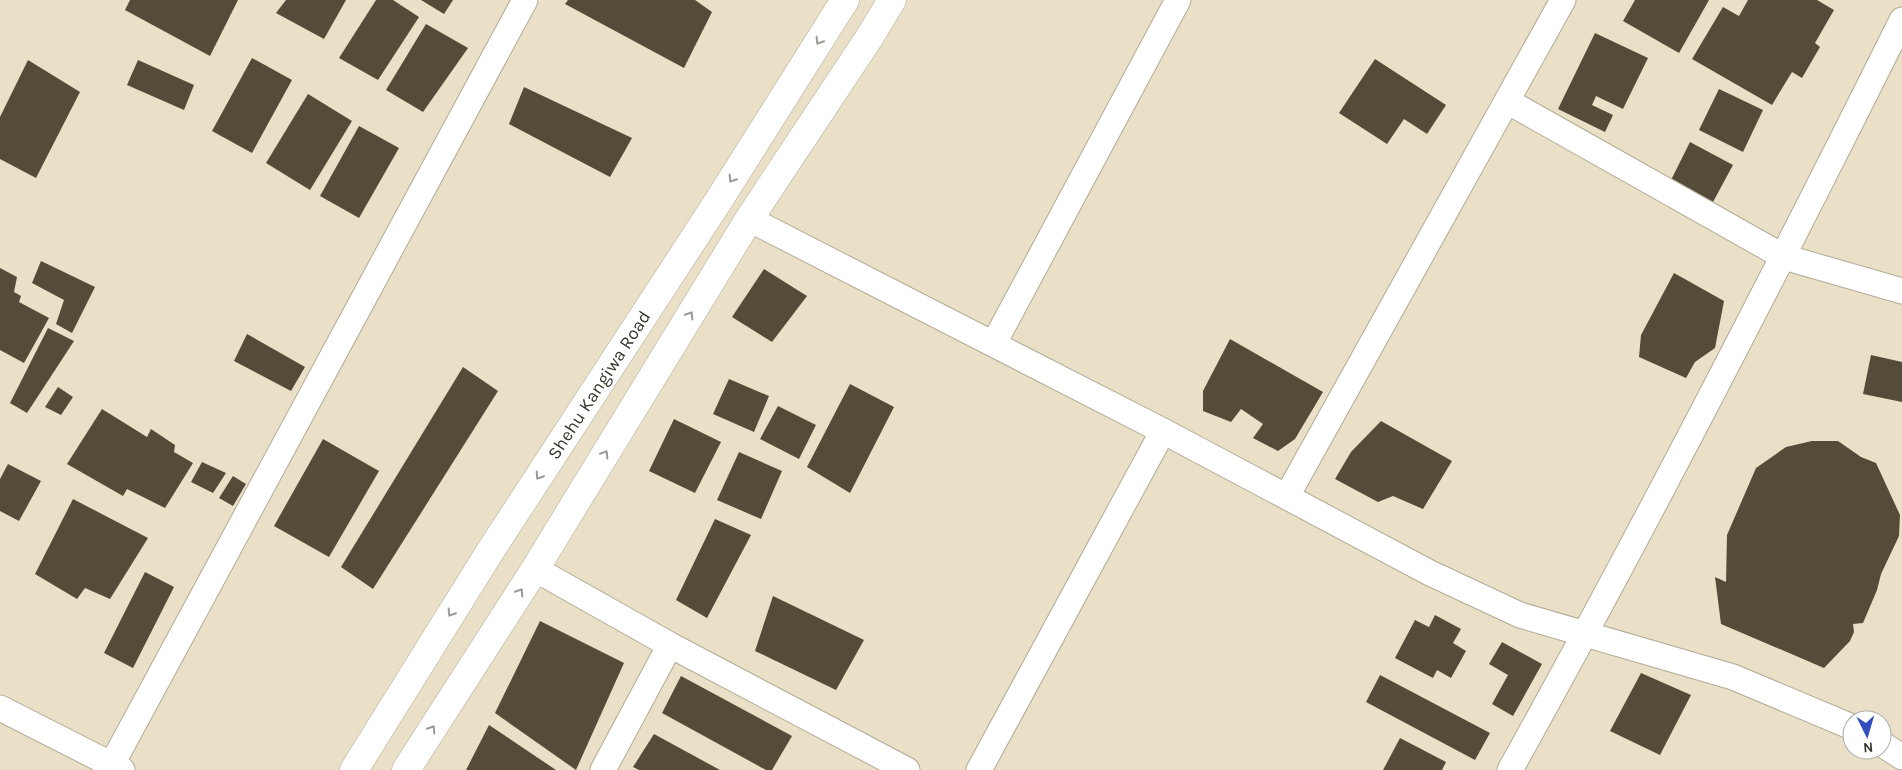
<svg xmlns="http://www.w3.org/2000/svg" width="1902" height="770" font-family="Karla,sans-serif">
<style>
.building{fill:#544c38}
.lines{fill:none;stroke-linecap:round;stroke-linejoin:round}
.street-casing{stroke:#b3aa93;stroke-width:27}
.secondary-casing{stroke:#b3aa93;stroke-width:29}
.street{stroke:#fff;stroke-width:25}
.secondary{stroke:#fff;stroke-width:28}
.oneway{stroke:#9b9994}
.labels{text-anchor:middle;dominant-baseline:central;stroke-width:5;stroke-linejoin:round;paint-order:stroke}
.street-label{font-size:18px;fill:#37332a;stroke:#fff}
</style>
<rect width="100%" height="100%" fill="#eae0c8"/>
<g class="building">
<polygon points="130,0 238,0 210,56 125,10"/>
<polygon points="286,0 346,0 324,39 276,13"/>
<polygon points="376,0 393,0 419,17 378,80 339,58"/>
<polygon points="421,0 453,0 444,14"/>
<polygon points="568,0 695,0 712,12 684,68 565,4"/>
<polygon points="1635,0 1709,0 1679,53 1623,21"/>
<polygon points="1748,0 1817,0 1834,10 1815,43 1820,47 1802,78 1792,72 1772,105 1692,59 1723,7 1739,16"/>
<polygon points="426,24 468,48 423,112 386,90"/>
<polygon points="1595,33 1648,58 1623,109 1596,96 1592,105 1613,115 1605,132 1558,109"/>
<polygon points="252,58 292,80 252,153 212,131"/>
<polygon points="1375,59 1446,105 1427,134 1404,119 1387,144 1339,113"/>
<polygon points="28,60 80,92 36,178 0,159 0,117"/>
<polygon points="138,60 194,85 184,110 127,85"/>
<polygon points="524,87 632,138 610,177 509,124"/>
<polygon points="1719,89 1763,110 1743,152 1699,130"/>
<polygon points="308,94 352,121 310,190 266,163"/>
<polygon points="359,126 399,148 359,218 320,196"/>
<polygon points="1690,142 1733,165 1713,202 1671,180"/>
<polygon points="41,261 95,287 72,333 56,324 64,300 32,283"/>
<polygon points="0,268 17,277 14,292 21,296 19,302 49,318 24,363 0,350"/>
<polygon points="764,269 807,296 772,342 732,317"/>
<polygon points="1674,273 1724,301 1715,348 1695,362 1686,378 1639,357 1641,335"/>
<polygon points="48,328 74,341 27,413 10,403"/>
<polygon points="247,334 305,367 291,391 234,361"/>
<polygon points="1230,339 1323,392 1295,439 1278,451 1253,438 1263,424 1241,409 1231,422 1203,411 1203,391"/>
<polygon points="1871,355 1902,362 1902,402 1863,394"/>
<polygon points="463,367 498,391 373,589 341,567"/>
<polygon points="729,379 769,396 754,432 713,414"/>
<polygon points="850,384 894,407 850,493 807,467"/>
<polygon points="58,387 73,397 61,415 45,407"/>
<polygon points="778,406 816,425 799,459 760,439"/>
<polygon points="102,409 147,437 151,429 175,445 174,452 193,463 165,508 127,489 123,496 67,464"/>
<polygon points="674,419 721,442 695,493 649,471"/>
<polygon points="1381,421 1452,461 1423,509 1393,496 1378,502 1335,479 1351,452"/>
<polygon points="323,439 379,471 329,557 274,526"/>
<polygon points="1812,441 1838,441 1861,457 1876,463 1900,515 1899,536 1881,574 1877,590 1863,623 1853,624 1854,632 1850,641 1824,668 1721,624 1715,577 1726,582 1727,535 1756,468 1786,447"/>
<polygon points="739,452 782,471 761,519 717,500"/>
<polygon points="202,462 226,473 213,493 191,482"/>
<polygon points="8,464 41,481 19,521 0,511 0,479"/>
<polygon points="233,476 246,484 233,506 219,498"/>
<polygon points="73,499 148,538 110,599 85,588 77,599 35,574"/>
<polygon points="715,519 751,535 707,618 676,600"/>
<polygon points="145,572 174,587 133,668 104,653"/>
<polygon points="773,596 864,640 836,690 755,651"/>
<polygon points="1435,615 1461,629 1453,643 1466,651 1451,678 1437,670 1433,678 1395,658 1415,620 1429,627"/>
<polygon points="540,621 624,663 576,770 495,713"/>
<polygon points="1502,642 1542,664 1513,716 1492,704 1508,675 1489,664"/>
<polygon points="1641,673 1691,695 1660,755 1610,731"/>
<polygon points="1380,675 1490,733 1475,760 1366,702"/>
<polygon points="681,676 792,736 772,770 766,770 662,713"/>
<polygon points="489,725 556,770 466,770"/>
<polygon points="654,734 720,770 639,770 633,767"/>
<polygon points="1400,738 1446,762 1442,770 1383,770"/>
</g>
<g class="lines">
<defs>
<g id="street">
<polyline points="1507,101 1784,257 1902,291"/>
<polyline points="749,219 1163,431 1430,573 1520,615 1733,677 1852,727"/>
<polyline points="994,343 1178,0"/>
<polyline points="1287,496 1563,0"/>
<polyline points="535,569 670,645 907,770"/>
<polyline points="0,708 122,770"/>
<polyline points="1882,744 1902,757"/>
<polyline points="112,764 525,0"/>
<polyline points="603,770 670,645"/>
<polyline points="979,770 1163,431"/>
<path d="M1510,770c137,-246 266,-497 392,-750"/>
</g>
<g id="secondary">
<polyline points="354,770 491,550 719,200 845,0"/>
<polyline points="406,770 535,569 749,219 869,38 892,0"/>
</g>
</defs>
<use href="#street" class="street-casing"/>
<use href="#secondary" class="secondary-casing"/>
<use href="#street" class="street"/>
<use href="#secondary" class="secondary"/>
</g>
<defs><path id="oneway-chevron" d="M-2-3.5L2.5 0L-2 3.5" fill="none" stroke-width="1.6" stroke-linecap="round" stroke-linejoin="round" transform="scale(1.25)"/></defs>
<g class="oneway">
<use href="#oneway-chevron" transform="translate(819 41) rotate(122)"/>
<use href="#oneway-chevron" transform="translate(732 179) rotate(122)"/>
<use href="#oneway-chevron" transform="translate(690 315) rotate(-58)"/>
<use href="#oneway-chevron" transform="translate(605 454) rotate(-58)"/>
<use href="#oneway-chevron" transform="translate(539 476) rotate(123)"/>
<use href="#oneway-chevron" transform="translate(520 592) rotate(-57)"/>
<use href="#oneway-chevron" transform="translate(451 613) rotate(122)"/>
<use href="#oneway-chevron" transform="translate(432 729) rotate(-57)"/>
</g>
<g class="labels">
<g class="street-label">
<text transform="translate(599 385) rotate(-57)">Shehu Kangiwa Road</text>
</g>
</g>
<g transform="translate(1867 735) rotate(175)"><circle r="24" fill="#ffffff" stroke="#afadaa"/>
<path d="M0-4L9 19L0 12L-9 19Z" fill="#304cbd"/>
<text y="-8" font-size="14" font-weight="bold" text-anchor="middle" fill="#37332a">N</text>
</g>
</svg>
